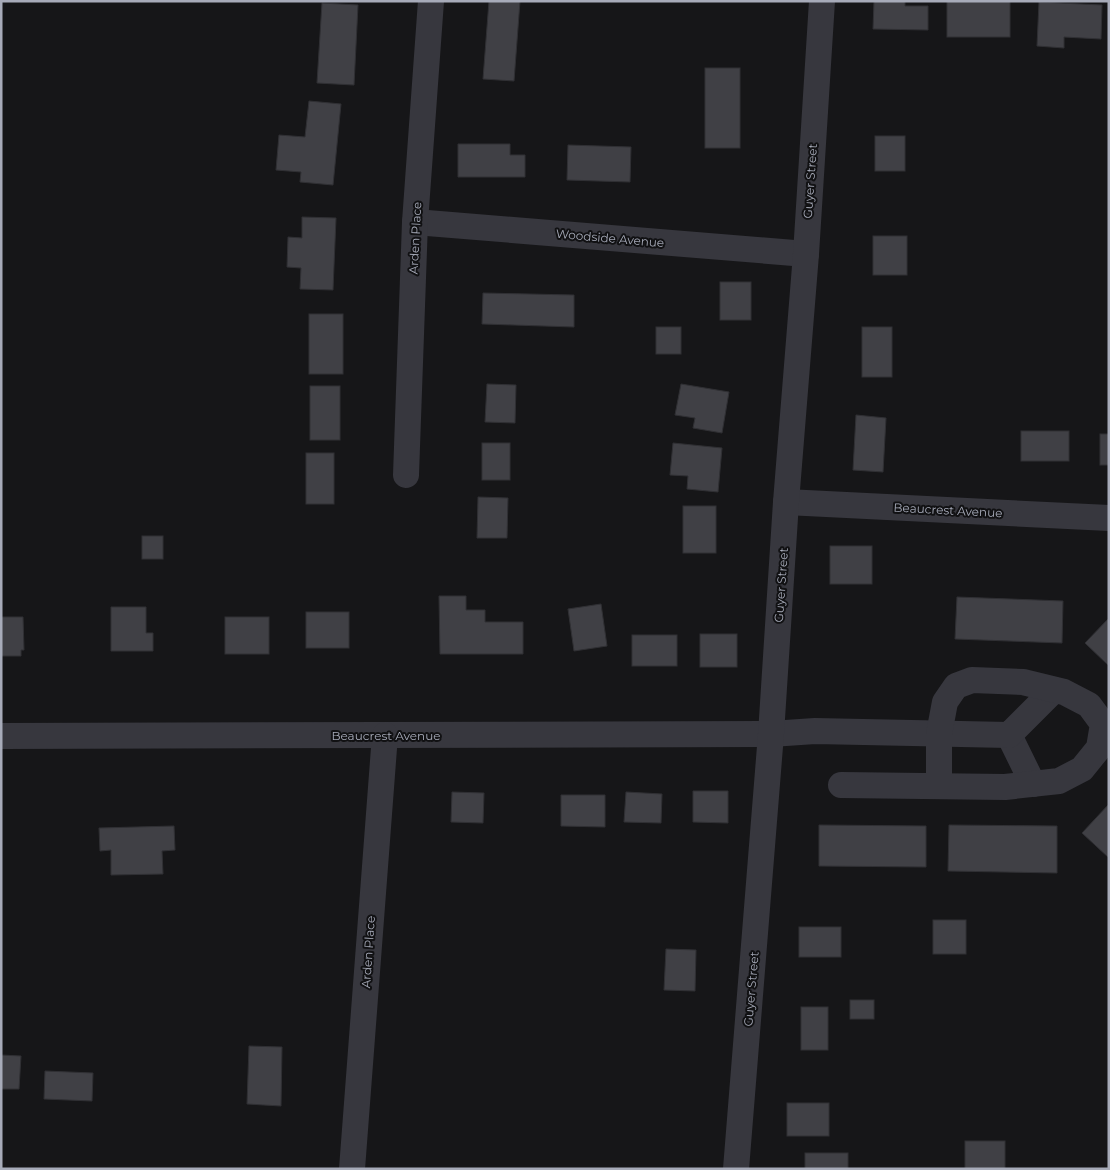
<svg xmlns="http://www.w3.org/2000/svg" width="1110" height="1170" font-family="Montserrat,sans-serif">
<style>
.building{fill:#404045;stroke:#303034}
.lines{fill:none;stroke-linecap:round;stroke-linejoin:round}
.minor{stroke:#37373e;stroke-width:26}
.labels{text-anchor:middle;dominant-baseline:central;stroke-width:4;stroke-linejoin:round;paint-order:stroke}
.street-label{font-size:12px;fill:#a7abb9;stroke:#111113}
</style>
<rect width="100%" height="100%" fill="#161618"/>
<g class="building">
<polygon points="489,1 520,1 514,81 483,79"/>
<polygon points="874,1 905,1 905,6 928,6 928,30 873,29"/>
<rect x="947" y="1" width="63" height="36"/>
<polygon points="1039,2 1102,5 1101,39 1064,37 1064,48 1037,46"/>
<polygon points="322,3 358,5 354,85 317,83"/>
<rect x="705" y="68" width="35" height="80"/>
<polygon points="309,101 341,104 333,185 300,182 301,172 276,170 279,135 305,137"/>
<rect x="875" y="136" width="30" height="35"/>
<polygon points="458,144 510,144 510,155 525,155 525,177 458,177"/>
<polygon points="568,145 631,147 630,182 567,180"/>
<polygon points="302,217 336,218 333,290 300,289 301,268 287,267 288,237 302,238"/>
<rect x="873" y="236" width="34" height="39"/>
<rect x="720" y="282" width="31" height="38"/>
<polygon points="483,293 574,295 574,327 482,324"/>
<rect x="309" y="314" width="34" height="60"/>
<rect x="656" y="327" width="25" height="27"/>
<rect x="862" y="327" width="30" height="50"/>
<polygon points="487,384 516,385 515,423 485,422"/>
<polygon points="681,384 729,392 722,433 693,428 695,418 675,415"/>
<rect x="310" y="386" width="30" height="54"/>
<polygon points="856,415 886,418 883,472 853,470"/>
<rect x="1021" y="431" width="48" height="30"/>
<rect x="1100" y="434" width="9" height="31"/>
<rect x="482" y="443" width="28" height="37"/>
<polygon points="673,443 722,448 718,492 687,489 688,476 670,475"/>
<rect x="306" y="453" width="28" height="51"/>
<polygon points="478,497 508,498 507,538 477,538"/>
<rect x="683" y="506" width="33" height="47"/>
<rect x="142" y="536" width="21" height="23"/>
<rect x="830" y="546" width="42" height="38"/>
<polygon points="439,596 466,596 466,610 485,610 485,622 523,622 523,654 440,654"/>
<polygon points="957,597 1063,601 1062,643 955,639"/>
<polygon points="601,604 607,646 574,651 568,609"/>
<polygon points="111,607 146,607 146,633 153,633 153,651 111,651"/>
<rect x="306" y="612" width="43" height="36"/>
<polygon points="1,617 23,617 24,650 21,650 21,656 1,656"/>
<rect x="225" y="617" width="44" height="37"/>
<polygon points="1109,618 1109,666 1085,643"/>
<rect x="700" y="634" width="37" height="33"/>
<rect x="632" y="635" width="45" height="31"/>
<polygon points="693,791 728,791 728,823 693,822"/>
<polygon points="452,792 484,793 483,823 451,822"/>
<polygon points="626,792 662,794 661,823 624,822"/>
<polygon points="561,795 605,795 605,827 561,826"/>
<polygon points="1109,804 1109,858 1082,833"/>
<polygon points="819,825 926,826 926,867 819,866"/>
<polygon points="949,825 1057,826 1057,873 948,871"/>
<polygon points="174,826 175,850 162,851 163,874 111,875 111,850 100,851 99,828"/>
<rect x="933" y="920" width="33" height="34"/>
<rect x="799" y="927" width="42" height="30"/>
<polygon points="666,949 696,950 695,991 664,990"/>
<rect x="850" y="1000" width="24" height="19"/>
<rect x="801" y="1007" width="27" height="43"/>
<polygon points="249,1046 282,1047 281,1106 247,1104"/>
<polygon points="1,1055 21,1056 19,1089 1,1089"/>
<polygon points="45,1071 93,1073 92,1101 44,1099"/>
<rect x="787" y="1103" width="42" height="33"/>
<rect x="965" y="1141" width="40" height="28"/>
<rect x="805" y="1153" width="43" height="16"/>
</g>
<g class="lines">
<g class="minor">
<polyline points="415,222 806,254"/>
<polyline points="406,475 415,222 431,1"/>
<polyline points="786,502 1109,518"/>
<polyline points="1009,735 1033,784"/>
<polyline points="1,736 771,734 815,731 1009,735 1054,690"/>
<polyline points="841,785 1005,787 1059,781 1082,769 1099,748 1103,724 1089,705 1064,692 1023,682 972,680 956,686 945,702 939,734 939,786"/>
<polyline points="352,1169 385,735"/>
<polyline points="736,1169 771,734 786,502 806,254 822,1"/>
</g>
</g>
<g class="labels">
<g class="street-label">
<text transform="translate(810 181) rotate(-86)">Guyer Street</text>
<text transform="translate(415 238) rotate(-87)">Arden Place</text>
<text transform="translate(610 238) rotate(5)">Woodside Avenue</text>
<text transform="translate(948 510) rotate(3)">Beaucrest Avenue</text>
<text transform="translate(781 585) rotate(-86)">Guyer Street</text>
<text x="386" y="735">Beaucrest Avenue</text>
<text transform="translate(368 952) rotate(-86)">Arden Place</text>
<text transform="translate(751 989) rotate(-85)">Guyer Street</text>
</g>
</g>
<rect width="1110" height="1170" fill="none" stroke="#a7abb9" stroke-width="5"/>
</svg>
